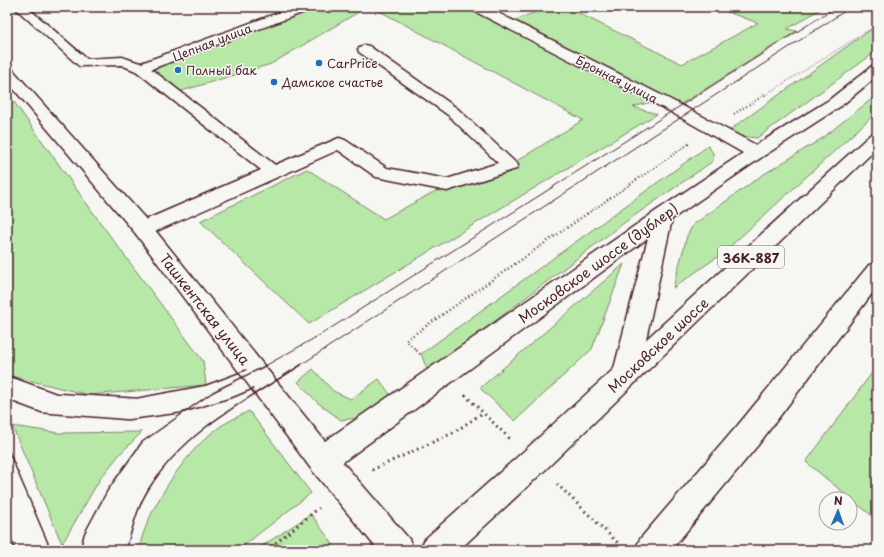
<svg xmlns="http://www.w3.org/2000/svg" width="884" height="557" font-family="'Playpen Sans',sans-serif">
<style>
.green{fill:#b7e8a8;stroke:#80846a}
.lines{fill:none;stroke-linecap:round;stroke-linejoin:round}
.lane-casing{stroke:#4a1f2b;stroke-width:3}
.street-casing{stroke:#4a1f2b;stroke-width:3}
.secondary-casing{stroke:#4a1f2b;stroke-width:3}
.primary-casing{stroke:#4a1f2b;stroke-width:3}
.path-far3{stroke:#4a1f2b;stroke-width:1.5;stroke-dasharray:0.5 2;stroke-linecap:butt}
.path-far2{stroke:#4a1f2b;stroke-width:2;stroke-dasharray:1 2.5;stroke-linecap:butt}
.path-far1{stroke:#4a1f2b;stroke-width:2.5;stroke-dasharray:1 3;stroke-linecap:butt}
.path{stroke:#4a1f2b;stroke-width:3;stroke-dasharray:1.5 4;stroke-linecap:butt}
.lane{fill:#f6f6f2;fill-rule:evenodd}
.street{fill:#f6f6f2;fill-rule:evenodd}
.secondary{fill:#f6f6f2;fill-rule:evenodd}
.primary{fill:#f6f6f2;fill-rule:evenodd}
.tram-far1{stroke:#4a1f2b;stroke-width:1}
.tram{stroke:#4a1f2b;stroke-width:1.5}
.poi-dot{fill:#1f6fb2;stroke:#f6f6f2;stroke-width:1.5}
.labels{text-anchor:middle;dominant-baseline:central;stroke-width:3;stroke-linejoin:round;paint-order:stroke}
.far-street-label{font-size:12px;fill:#4a1f2b;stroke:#f6f6f2}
.far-poi-label{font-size:12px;fill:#4a1f2b;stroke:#f6f6f2;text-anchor:start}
.shield{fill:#f6f6f2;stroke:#7e6067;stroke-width:1}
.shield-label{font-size:13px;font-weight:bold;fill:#4a1f2b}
.street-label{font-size:14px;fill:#4a1f2b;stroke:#f6f6f2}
</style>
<rect width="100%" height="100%" fill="#f6f6f2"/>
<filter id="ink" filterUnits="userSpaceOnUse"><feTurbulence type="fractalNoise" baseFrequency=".025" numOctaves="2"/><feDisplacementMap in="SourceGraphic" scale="8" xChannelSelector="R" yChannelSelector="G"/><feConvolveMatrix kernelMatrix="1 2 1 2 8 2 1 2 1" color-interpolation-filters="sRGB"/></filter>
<g filter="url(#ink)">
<g class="green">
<polygon points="282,7 367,7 271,64 175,93 141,68 291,12"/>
<polygon points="372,7 476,7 507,23 549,7 566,7 682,64 758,23 722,10 728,7 824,7 787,29 797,31 675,108 659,100 633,107 657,114 309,324 200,221 307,169 384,219 447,185 510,165 583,120"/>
<polygon points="877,25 877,51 757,138 724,134"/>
<polygon points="7,92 102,225 203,361 206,385 89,395 7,375"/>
<polygon points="877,95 877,112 723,253 673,288 687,236 693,225 761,176 821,139"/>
<polygon points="708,146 713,153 713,161 621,225 428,372 421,354"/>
<polygon points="624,264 592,349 515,421 480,388"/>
<polygon points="877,366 877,520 806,462"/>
<polygon points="313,369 333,391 351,399 379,379 392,397 365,417 341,420 318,403 298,382"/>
<path d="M249,411l62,82 -73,57h-99c6,-37 45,-96 75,-119 10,-8 23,-14 35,-20z"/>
<polygon points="12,426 59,433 142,432 119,455 100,479 62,544"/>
<polygon points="311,514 337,550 256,550"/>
</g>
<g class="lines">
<defs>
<polygon id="lane" points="14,7 27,7 87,59 122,57 146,65 275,165 339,138 345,140 387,168 447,179 498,163 448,115 359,52 358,49 364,45 369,46 458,109 518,165 516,169 447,191 376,177 338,150 150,234 143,236 136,234 134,229 136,224 261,170 136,71 121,65 79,66"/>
<g id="street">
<polygon points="294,7 312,7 310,10 146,71 136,71 134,68 136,65"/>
<polygon points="470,7 486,7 681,105 756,145 829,100 872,66 877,65 877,76 841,106 762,157 672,219 638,376 634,384 625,388 616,384 612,376 648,238 332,470 322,474 312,470 308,460 312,450 656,211 743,153 669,111 472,10"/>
</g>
<polygon id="secondary" points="7,68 12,69 150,224 332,450 409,539 414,550 378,550 312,470 136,234 7,81"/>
<g id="primary">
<polygon points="877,133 877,148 544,471 459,550 420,550 425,539 524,451 871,134"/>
<polygon points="877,263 877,287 758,445 671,550 635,550 640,539 738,425 869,265"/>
</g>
</defs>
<use href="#lane" class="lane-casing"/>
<use href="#street" class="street-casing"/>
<use href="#secondary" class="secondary-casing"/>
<use href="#primary" class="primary-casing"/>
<polyline class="path-far3" points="765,95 877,25"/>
<g class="path-far2">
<polyline points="734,114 766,94"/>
<polyline points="587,214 690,143"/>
</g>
<polyline class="path-far1" points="420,354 406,340 588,213"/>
<g class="path">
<polyline points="465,395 510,439"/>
<polyline points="372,470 453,433 484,412"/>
<polyline points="557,484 618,543"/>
<polyline points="267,550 319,508"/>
</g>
<use href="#lane" class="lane"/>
<use href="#street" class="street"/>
<use href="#secondary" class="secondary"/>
<use href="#primary" class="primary"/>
<g class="tram-far1">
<polyline points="265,366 320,335 836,7"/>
<polyline points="299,366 851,7"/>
</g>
<g class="tram">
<polyline points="7,375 56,393 137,398 206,385 246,370"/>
<polyline points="7,400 42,413 128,420 181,413 234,397 253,389"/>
<polyline points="7,447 51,550"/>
<polyline points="7,527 15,550"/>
<polyline points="80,550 84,534 107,491 142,442 213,392 267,365"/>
<path d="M126,550c6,-20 11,-42 22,-60 36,-59 97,-89 153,-125"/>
</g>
</g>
</g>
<g class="poi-dot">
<circle cx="319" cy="63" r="4"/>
<circle cx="178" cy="70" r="4"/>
<circle cx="274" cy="82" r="4"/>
</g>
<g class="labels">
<g class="far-street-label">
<text transform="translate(212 42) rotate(-21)">Цепная улица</text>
<text transform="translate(617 79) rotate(27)">Бронная улица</text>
</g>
<g class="far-poi-label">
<text x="327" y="63">CarPrice</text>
<text x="186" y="70">Полный бак</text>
<text x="282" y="82">Дамское счастье</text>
</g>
<rect class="shield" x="718" y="246" width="66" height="22" rx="3"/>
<g class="shield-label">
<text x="751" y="257">36К-887</text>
</g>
<g class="street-label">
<text transform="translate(598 263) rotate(-36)">Московское шоссе (дублер)</text>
<text transform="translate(205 309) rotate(52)">Ташкентская улица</text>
<text transform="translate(658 345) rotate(-43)">Московское шоссе</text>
</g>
</g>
<rect width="884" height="557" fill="none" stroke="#f6f6f2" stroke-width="24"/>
<rect x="12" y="12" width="860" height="533" fill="none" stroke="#4a1f2b" stroke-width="1.5" filter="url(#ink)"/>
<g transform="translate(838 511) rotate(2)"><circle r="19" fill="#f6f6f2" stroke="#b1a0a2"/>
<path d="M0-3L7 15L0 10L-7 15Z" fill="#1f6fb2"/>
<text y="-6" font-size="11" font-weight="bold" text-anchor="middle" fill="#4a1f2b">N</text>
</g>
</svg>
